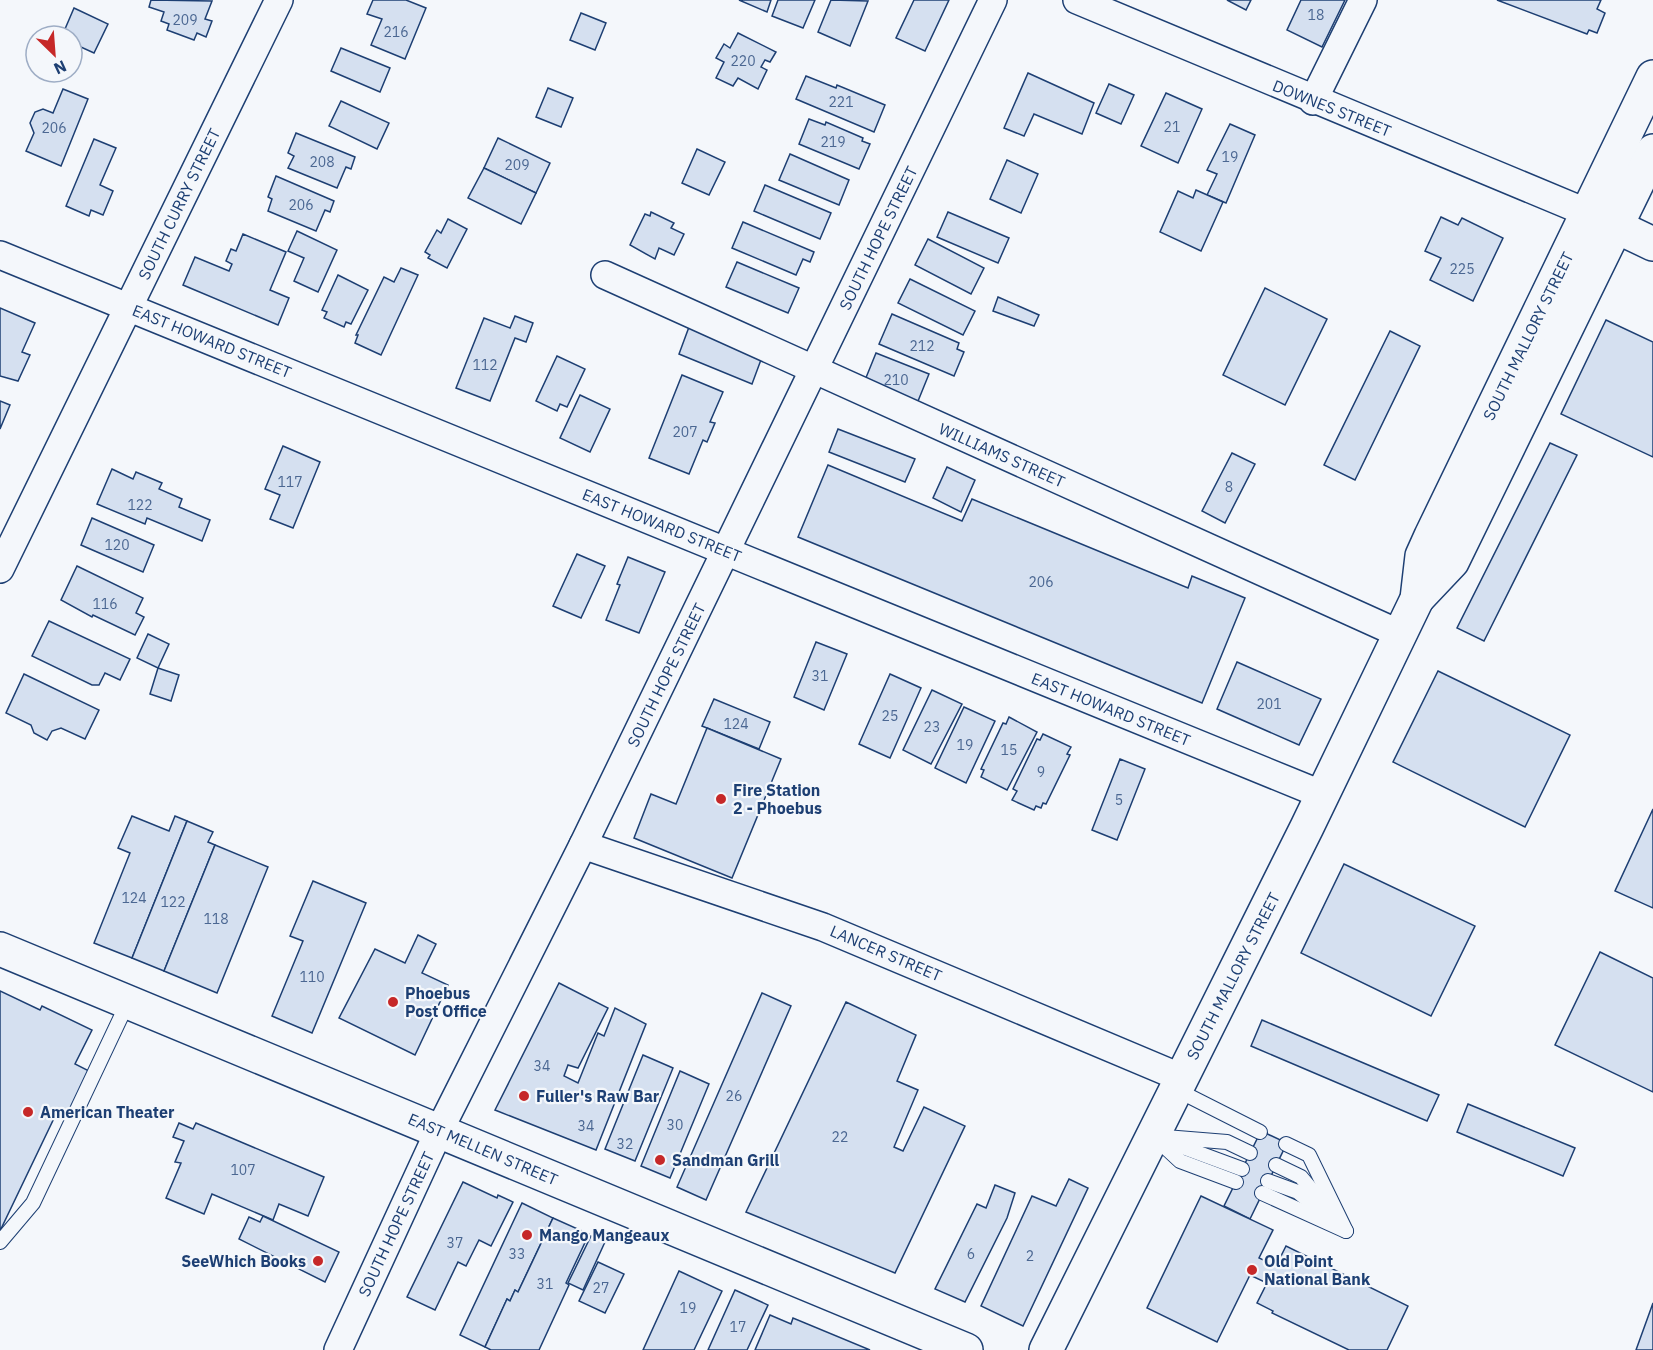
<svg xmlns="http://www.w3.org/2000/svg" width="1653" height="1350" font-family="'IBM Plex Sans',sans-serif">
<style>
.building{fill:#d5e0f0;stroke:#1d3f73;stroke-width:1.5}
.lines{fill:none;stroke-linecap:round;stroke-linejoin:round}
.lane-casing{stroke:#1d3f73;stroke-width:16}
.street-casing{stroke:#1d3f73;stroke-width:30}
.secondary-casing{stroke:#1d3f73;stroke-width:36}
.primary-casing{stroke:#1d3f73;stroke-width:36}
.lane{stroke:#f4f7fb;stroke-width:14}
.street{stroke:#f4f7fb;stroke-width:27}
.secondary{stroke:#f4f7fb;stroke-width:33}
.primary{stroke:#f4f7fb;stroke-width:33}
.poi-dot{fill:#c62828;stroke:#f4f7fb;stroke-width:2}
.labels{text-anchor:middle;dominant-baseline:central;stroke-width:4.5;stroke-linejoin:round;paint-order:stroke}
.number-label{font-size:14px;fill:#4b6792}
.street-label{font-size:16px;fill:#1d3f73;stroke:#f4f7fb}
.poi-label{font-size:16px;font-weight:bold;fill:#1d3f73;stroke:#f4f7fb;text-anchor:start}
</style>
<rect width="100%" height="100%" fill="#f4f7fb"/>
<g class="building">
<polygon points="151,0 212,1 205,19 212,21 206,37 197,33 194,40 167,30 169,24 161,21 164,12 149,7"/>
<polygon points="373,0 406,0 426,8 405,59 371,45 382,19 367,14"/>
<polygon points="739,0 771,0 767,12"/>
<polygon points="778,0 815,0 803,28 772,16"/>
<polygon points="831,0 868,1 850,46 818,32"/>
<polygon points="914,0 949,0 925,51 896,38"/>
<polygon points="1227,0 1251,0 1246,10"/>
<polygon points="1301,0 1345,0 1322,47 1287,30"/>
<polygon points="1497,0 1601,0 1597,9 1605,13 1597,33 1589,30 1587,34"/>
<polygon points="74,8 108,24 94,53 72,43 72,36 62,36"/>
<polygon points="581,13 606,23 595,50 570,40"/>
<polygon points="738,33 776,52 770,62 765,60 761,67 767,70 758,89 738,78 733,86 716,78 724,62 716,58 724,44 730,48"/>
<polygon points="341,48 390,68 380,92 331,71"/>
<polygon points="1028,73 1094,103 1082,134 1034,114 1024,136 1004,128"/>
<polygon points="806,76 836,88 837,85 885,105 874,132 796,99"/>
<polygon points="1109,84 1134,95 1121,124 1096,113"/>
<polygon points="548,88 573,98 561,127 536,117"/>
<polygon points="63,89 88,99 61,166 26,151 34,133 30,123 35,112 43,109 53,113"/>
<polygon points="1166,93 1202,109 1178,163 1141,146"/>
<polygon points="341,101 389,123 377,149 329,126"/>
<polygon points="809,119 825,125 826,122 863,138 862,141 870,144 859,169 799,144"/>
<polygon points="1230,124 1255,135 1226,203 1207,195 1217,174 1207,170"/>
<polygon points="296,133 355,157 351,169 346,167 337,188 288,168 294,156 288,153"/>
<polygon points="498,138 550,163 536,193 484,168"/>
<polygon points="94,139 116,148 100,185 113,191 103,215 91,210 89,216 66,206"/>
<polygon points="697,149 725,162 709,195 682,183"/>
<polygon points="790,154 849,180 839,205 779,180"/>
<polygon points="1007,160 1038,174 1021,213 990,199"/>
<polygon points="484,168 536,193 521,224 468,198"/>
<polygon points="276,176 334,201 330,212 325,210 316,231 268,211 272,199 268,197"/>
<polygon points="765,185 831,213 820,239 754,211"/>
<polygon points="1196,190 1223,202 1201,251 1160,232 1178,191 1193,198"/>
<polygon points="651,212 674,223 671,228 684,234 674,255 659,248 655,259 630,245 645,214 650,216"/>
<polygon points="948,212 1009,238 998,263 937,237"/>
<polygon points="1441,217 1458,225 1462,218 1503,238 1473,301 1430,280 1441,258 1425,251"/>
<polygon points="448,219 467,229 447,268 428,258 430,255 425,252 437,230 441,233"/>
<polygon points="743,222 814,252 810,262 803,259 796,275 732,248"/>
<polygon points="297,231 337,250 318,292 294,281 304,258 288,251"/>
<polygon points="243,234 286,252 270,290 289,298 278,325 183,285 195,257 229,271 232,264 226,261 231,249 236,251"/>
<polygon points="928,239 984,268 971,294 915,265"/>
<polygon points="737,262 799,288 788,313 726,287"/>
<polygon points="401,268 418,275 381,355 355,343 358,335 356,335 384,277 394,282"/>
<polygon points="338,275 368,290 351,324 346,322 344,327 324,318 327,312 322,310"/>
<polygon points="910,279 975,311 963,335 898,303"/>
<polygon points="1265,288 1327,319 1285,405 1223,375"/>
<polygon points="998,297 1039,315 1034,326 993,311"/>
<polygon points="0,308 35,323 22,352 30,355 18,381 0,376"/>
<polygon points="892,314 959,343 957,349 964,352 954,376 879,344"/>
<polygon points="515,316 533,323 526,342 515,338 490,401 456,388 484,318 510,328"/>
<polygon points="1606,320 1653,342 1653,457 1561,414"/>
<polygon points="689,327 765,349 752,384 679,354"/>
<polygon points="1390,331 1420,346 1355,480 1324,465"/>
<polygon points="876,353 929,374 916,406 863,385"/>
<polygon points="557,356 585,369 567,407 560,404 557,411 536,401"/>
<polygon points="682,375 723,392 710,422 715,423 707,442 703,440 689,474 649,458"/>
<polygon points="580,395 610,409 590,452 560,438"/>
<polygon points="0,401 10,405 0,429"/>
<polygon points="838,429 915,459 905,482 829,452"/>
<polygon points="1550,443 1577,455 1484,641 1457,628"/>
<polygon points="283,446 320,462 293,528 270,519 280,495 265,489"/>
<polygon points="1232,453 1255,464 1225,523 1202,511"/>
<polygon points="828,465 962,521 972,499 1188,588 1192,576 1245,598 1202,703 798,537"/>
<polygon points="947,467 975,480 961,512 933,498"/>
<polygon points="112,469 133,479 136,472 162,483 159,489 182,499 179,507 210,520 202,541 147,518 145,524 97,504"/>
<polygon points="92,518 154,545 143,572 81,545"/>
<polygon points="577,554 605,566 581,618 553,606"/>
<polygon points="628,557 665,572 639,633 606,620 620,585 617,584"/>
<polygon points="77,566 143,598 136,613 144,617 135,635 93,615 92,617 61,600"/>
<polygon points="49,621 130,659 120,680 105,673 99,685 92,685 32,656"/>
<polygon points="148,634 169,644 158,668 137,658"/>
<polygon points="816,642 847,654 824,710 794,697"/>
<polygon points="1237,662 1321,699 1299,745 1217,709"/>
<polygon points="158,668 179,675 171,701 150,694"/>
<polygon points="1438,671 1570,735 1525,827 1393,762"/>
<polygon points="24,674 99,710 85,739 61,728 52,731 47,740 34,733 31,725 6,713"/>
<polygon points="890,674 921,688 890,758 859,744"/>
<polygon points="932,690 962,704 931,764 903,750"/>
<polygon points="714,699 770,722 759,749 702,726"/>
<polygon points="964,707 995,721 966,783 935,768"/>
<polygon points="1009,717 1037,732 1007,790 981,777 984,770 981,769 1003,723 1006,724"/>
<polygon points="707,728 781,759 732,878 634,838 651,794 676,804"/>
<polygon points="1043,734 1071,747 1067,754 1070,755 1046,804 1043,803 1041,808 1036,806 1034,810 1012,800 1017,791 1013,789 1037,739 1040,740"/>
<polygon points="1120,759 1145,769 1117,840 1092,830"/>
<polygon points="1653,809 1653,908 1615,891"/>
<polygon points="132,816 169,831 175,816 187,821 132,958 94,943 130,853 118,848"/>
<polygon points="187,821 213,832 208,842 215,845 164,971 132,958"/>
<polygon points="215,845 268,867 217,993 164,971"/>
<polygon points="1344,864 1475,926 1431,1016 1301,953"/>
<polygon points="313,881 366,903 312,1033 272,1016 303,941 290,936"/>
<polygon points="418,935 436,944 422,973 448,985 415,1055 339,1018 375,949 405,963"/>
<polygon points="1600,952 1653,978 1653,1092 1555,1045"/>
<polygon points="559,983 608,1008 578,1068 568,1065 564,1076 578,1083 598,1033 604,1036 615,1008 646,1024 596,1150 495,1110"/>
<polygon points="0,991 40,1010 42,1006 92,1030 75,1064 91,1072 70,1115 58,1110 0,1231"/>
<polygon points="762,993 791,1006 706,1200 677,1187"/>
<polygon points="846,1002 916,1035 897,1081 918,1090 894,1147 903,1151 924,1107 965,1126 895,1273 746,1212"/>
<polygon points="1262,1020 1439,1095 1427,1121 1251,1046"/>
<polygon points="643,1055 673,1068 635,1161 605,1149"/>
<polygon points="680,1071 709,1084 670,1178 641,1166"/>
<polygon points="1468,1104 1575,1148 1563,1176 1457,1132"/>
<polygon points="179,1123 193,1129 196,1123 324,1177 308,1216 279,1204 273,1220 212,1194 204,1214 166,1198 181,1163 175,1162 184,1141 173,1137"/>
<polygon points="1261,1131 1287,1143 1250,1219 1224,1206"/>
<polygon points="1069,1179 1088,1188 1023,1326 981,1306 1032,1196 1056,1206"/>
<polygon points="463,1182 497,1198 498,1195 513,1202 491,1246 479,1240 466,1266 458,1262 435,1310 407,1297"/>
<polygon points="995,1185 1015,1193 1007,1218 965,1302 935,1289 977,1204 986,1208"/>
<polygon points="1201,1196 1273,1230 1259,1258 1276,1266 1286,1246 1408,1306 1387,1350 1349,1350 1272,1313 1273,1311 1257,1303 1267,1283 1250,1275 1217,1342 1147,1308"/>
<polygon points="522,1203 553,1218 518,1292 515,1290 510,1301 507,1299 485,1347 460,1335"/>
<polygon points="263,1216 339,1252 325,1282 239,1239 249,1217 260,1222"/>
<polygon points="553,1218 589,1234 566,1283 569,1285 539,1350 491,1350 485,1347 507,1299 510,1301 515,1290 518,1292"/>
<polygon points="591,1236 605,1242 583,1290 568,1283"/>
<polygon points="598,1262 624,1274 605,1313 579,1301"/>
<polygon points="679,1271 722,1291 694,1350 643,1350"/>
<polygon points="735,1290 768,1305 747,1350 708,1350"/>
<polygon points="1653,1303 1653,1350 1636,1350"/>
<polygon points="770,1315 791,1324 793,1318 870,1350 755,1350"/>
</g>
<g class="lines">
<defs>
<g id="lane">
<polyline points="1177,1090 1260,1132"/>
<polyline points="1153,1136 1227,1142 1250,1153"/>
<polyline points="1153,1136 1180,1161 1236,1182"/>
<polyline points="1169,1142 1242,1169"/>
<polyline points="1286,1144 1309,1155 1346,1231"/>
<polyline points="1276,1165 1301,1177 1331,1213"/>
<polyline points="1268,1181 1298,1192 1321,1211"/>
<polyline points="1262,1193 1346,1231"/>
<polyline points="0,1242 33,1203 128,1002"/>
</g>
<g id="street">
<polyline points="1077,0 1588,213"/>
<polyline points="1313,101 1363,0"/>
<polyline points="0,255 1323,795"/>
<polyline points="605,275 1400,634"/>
<polyline points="0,569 279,0"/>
<polyline points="583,845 823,927 1182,1078"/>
<polyline points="338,1350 439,1131 583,845 993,0"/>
</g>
<g id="secondary">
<polyline points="1590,214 1653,244"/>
<polyline points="0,949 966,1350"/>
</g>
<g id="primary">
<polyline points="1417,599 1452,562 1653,151"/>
<polyline points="1046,1350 1307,827 1417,599 1422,556 1431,536 1653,77"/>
</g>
</defs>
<use href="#lane" class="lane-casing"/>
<use href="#street" class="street-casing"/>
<use href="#secondary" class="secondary-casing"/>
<use href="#primary" class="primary-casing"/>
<use href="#lane" class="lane"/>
<use href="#street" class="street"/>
<use href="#secondary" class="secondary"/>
<use href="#primary" class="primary"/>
</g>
<g class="poi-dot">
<circle cx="721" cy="799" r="6"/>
<circle cx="393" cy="1002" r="6"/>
<circle cx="524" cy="1096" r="6"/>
<circle cx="28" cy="1112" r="6"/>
<circle cx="660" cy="1160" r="6"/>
<circle cx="527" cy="1235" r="6"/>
<circle cx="318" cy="1261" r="6"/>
<circle cx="1252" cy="1270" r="6"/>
</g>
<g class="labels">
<g class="number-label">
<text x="1316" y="15">18</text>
<text x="185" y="20">209</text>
<text x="396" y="32">216</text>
<text x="743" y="61">220</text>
<text x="841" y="102">221</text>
<text x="1172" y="127">21</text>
<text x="54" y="128">206</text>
<text x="833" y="142">219</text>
<text x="1230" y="157">19</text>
<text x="322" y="162">208</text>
<text x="517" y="165">209</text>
<text x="301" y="205">206</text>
<text x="1462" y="269">225</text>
<text x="922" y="346">212</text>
<text x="485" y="365">112</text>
<text x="896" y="380">210</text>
<text x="685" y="432">207</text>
<text x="290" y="482">117</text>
<text x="1229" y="487">8</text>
<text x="140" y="505">122</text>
<text x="117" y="545">120</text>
<text x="1041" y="582">206</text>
<text x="105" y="604">116</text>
<text x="820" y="676">31</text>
<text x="1269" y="704">201</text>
<text x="890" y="716">25</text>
<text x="736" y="724">124</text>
<text x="932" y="727">23</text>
<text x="965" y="745">19</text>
<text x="1009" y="750">15</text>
<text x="1041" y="772">9</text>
<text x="1119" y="800">5</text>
<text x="134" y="898">124</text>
<text x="173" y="902">122</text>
<text x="216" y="919">118</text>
<text x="312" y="977">110</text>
<text x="542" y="1066">34</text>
<text x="734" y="1096">26</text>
<text x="675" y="1125">30</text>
<text x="586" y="1126">34</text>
<text x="840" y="1137">22</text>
<text x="625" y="1144">32</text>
<text x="243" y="1170">107</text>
<text x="455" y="1243">37</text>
<text x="517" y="1254">33</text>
<text x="971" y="1254">6</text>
<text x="1030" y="1256">2</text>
<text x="545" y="1284">31</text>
<text x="601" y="1288">27</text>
<text x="688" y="1308">19</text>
<text x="738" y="1327">17</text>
</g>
<g class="street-label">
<text transform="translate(1332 108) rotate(22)">DOWNES STREET</text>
<text transform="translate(179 204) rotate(-64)">SOUTH CURRY STREET</text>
<text transform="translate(878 238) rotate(-64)">SOUTH HOPE STREET</text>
<text transform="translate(1528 336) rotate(-64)">SOUTH MALLORY STREET</text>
<text transform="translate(212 341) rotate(22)">EAST HOWARD STREET</text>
<text transform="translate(1002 455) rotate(24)">WILLIAMS STREET</text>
<text transform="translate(662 525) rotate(22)">EAST HOWARD STREET</text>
<text transform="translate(666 675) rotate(-64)">SOUTH HOPE STREET</text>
<text transform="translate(1111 709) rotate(22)">EAST HOWARD STREET</text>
<text transform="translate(886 953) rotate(23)">LANCER STREET</text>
<text transform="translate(1233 976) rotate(-63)">SOUTH MALLORY STREET</text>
<text transform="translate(483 1149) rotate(23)">EAST MELLEN STREET</text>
<text transform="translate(396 1224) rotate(-65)">SOUTH HOPE STREET</text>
</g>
<g class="poi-label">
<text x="733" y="790">Fire Station<tspan x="733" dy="18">2 - Phoebus</tspan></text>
<text x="405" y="993">Phoebus<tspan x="405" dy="18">Post Office</tspan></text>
<text x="536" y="1096">Fuller's Raw Bar</text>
<text x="40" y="1112">American Theater</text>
<text x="672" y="1160">Sandman Grill</text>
<text x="539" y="1235">Mango Mangeaux</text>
<text x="306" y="1261" text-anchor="end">SeeWhich Books</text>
<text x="1264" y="1261">Old Point<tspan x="1264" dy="18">National Bank</tspan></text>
</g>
</g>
<g transform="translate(54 54) rotate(155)"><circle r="28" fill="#f4f7fb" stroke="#9eadc5" stroke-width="1.5"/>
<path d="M0-4.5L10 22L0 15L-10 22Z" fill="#c62828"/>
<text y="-9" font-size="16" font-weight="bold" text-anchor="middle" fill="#1d3f73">N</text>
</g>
</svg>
